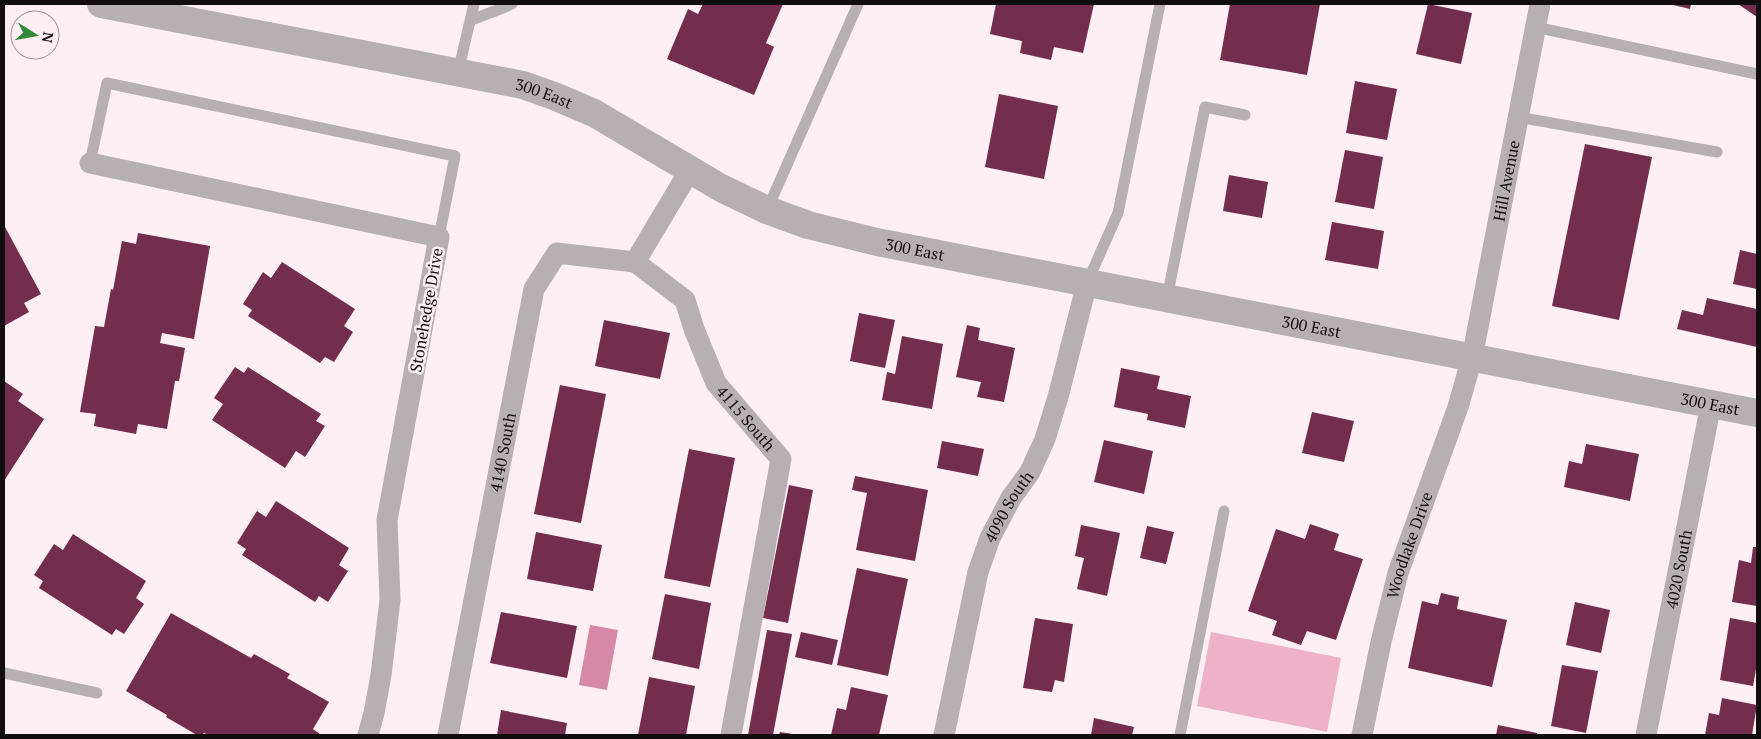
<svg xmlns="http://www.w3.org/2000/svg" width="1761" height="739" font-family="'PT Serif',serif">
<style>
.green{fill:#eeb1c8}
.water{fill:#d688a7}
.building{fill:#732e4d}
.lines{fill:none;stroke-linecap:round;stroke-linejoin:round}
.service{stroke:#b6b0b2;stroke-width:11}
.minor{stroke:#b6b0b2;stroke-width:21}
.tertiary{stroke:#b6b0b2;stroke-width:28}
.labels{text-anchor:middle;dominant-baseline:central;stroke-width:5;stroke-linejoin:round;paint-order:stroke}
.street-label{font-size:16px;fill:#120d0f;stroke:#fdeff4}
</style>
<rect width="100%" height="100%" fill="#fdeff4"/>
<polygon class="green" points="1211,632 1341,658 1327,732 1197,706"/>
<polygon class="water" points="590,625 618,630 607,690 579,685"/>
<g class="building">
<polygon points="703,4 783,4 766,43 774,47 754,95 667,59 688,9 698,14"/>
<polygon points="996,4 1094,4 1083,53 1054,47 1051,60 1020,53 1022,41 990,34"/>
<polygon points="1230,4 1320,4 1307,75 1220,60"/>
<polygon points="1428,4 1472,13 1461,64 1416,54"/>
<polygon points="1669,4 1691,4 1690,9"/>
<polygon points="1738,4 1757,4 1757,17"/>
<polygon points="1355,81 1397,89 1387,140 1346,133"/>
<polygon points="999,94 1058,106 1044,179 985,167"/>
<polygon points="1585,144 1652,157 1619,320 1552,306"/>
<polygon points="1345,150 1383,157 1374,209 1335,202"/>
<polygon points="1229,175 1268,182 1262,218 1223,211"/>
<polygon points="1332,222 1384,231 1378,269 1325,260"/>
<polygon points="4,225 41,294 24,303 29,312 4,326"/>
<polygon points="138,233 210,246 194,339 162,333 160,343 185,348 179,381 175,381 167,429 138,424 136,434 94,426 96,414 80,412 95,326 104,327 111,289 113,290 122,241 136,244"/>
<polygon points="1740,250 1757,254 1757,289 1733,284"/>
<polygon points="282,262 355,309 344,326 353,332 334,362 325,357 320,363 248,316 252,310 243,304 263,272 271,278"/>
<polygon points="1707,298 1757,309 1757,347 1677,329 1682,310 1703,315"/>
<polygon points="859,313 895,320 885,368 850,361"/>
<polygon points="604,320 670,333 660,379 595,366"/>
<polygon points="967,325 980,328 978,340 1015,348 1004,402 977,397 981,382 956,377"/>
<polygon points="902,336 943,344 932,409 882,400 887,372 895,374"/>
<polygon points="235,367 244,373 248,367 321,414 316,421 325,426 305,457 296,451 285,468 212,420 223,404 214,398"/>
<polygon points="1121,368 1160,376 1157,389 1191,396 1185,428 1147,420 1148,414 1114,407"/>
<polygon points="4,381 23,394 18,401 44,419 4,481"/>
<polygon points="560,385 606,394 581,523 534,514"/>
<polygon points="1312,412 1354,421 1344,462 1302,453"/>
<polygon points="1104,440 1153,451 1144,494 1094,482"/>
<polygon points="942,441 984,449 978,476 937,468"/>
<polygon points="1586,444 1639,454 1630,501 1564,487 1569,461 1582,464"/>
<polygon points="689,449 735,458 710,587 664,578"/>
<polygon points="855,476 928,490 915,561 856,550 867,493 852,490"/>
<polygon points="789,485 813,490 788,623 763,618"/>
<polygon points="276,501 349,548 339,565 348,571 328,602 319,596 315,602 242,555 246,549 237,543 257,511 266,517"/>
<polygon points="1310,524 1339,534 1334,550 1363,559 1336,640 1307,631 1301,645 1272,635 1277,621 1248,611 1276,529 1305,539"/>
<polygon points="1081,525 1120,533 1107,596 1077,589 1084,558 1075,556"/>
<polygon points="1147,526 1174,532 1166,564 1140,558"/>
<polygon points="536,532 602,545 593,591 527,579"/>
<polygon points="73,534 146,581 136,598 144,604 124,634 116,629 112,635 39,588 43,581 34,575 54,544 63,550"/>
<polygon points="1753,547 1757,547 1757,606 1732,602 1739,560 1751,563"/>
<polygon points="857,568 908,579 888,676 837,665"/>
<polygon points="1441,593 1459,597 1457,609 1507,620 1492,687 1408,668 1422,601 1438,605"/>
<polygon points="665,594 711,603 699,669 652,659"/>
<polygon points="1575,602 1610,610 1601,653 1566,645"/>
<polygon points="501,612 577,626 567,678 490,663"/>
<polygon points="171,613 251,658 254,654 290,674 287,678 329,702 313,729 320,734 319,735 208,735 204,733 202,735 197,735 166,717 167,715 126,691"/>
<polygon points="1035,618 1073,624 1064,682 1055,680 1052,692 1023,688"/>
<polygon points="1730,618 1757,623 1757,664 1753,686 1720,680"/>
<polygon points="767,630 792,634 773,735 748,735"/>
<polygon points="801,632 838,640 832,665 795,657"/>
<polygon points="1562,665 1598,671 1586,733 1551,726"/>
<polygon points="649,677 695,686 686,735 638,735"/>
<polygon points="851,687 888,695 879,735 831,735 837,708 846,710"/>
<polygon points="1722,698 1757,705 1752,735 1705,735 1709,713 1719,715"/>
<polygon points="501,710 567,723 565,735 497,735"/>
<polygon points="1094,718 1134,727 1132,735 1091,735"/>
<polygon points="1498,725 1537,733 1537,735 1496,735"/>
<polygon points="780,732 793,734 793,735 779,735"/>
</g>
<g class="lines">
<g class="service">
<polyline points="471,20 503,8 512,4"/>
<polyline points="1535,27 1757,74"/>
<polyline points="458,72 474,4"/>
<polyline points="1518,117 1717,152"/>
<polyline points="90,163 107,83 455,156 439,237"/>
<polyline points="767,210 858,4"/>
<polyline points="1087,283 1118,213 1160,4"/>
<polyline points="1167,298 1205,107 1245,115"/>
<polyline points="4,673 97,693"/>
<polyline points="1180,735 1224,511"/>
</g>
<g class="minor">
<polyline points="90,163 439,237 387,520 390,600 381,675 374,713 368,735"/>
<path id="s1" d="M690,170l-55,92 50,38 9,29 22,54 65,76 -50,276"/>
<path id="s2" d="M448,735l86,-446 23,-36 78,9"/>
<path id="s3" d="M944,735l34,-163 12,-34 21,-40 19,-26 15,-33 13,-42 29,-114"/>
<path id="s4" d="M1362,735l19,-93 17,-69 60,-166 14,-49 68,-354"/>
<path id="s5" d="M1646,735l65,-331"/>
</g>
<path class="tertiary" id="s6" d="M101,4l422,81 31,11 40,17 127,75 46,22 41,15 69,17 880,171"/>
</g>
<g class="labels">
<g class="street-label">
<text stroke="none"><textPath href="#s6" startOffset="452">300 East</textPath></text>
<text stroke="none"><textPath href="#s4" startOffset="574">Hill Avenue</textPath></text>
<text stroke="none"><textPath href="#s6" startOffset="858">300 East</textPath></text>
<text transform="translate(426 310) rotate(-80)">Stonehedge Drive</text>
<text stroke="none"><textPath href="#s6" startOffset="1262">300 East</textPath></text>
<text stroke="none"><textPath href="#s6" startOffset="1668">300 East</textPath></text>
<text stroke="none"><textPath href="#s1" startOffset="305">4115 South</textPath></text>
<text stroke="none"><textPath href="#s2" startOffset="288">4140 South</textPath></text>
<text stroke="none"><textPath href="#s3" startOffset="239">4090 South</textPath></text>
<text stroke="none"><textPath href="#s4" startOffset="196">Woodlake Drive</textPath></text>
<text stroke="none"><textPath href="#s5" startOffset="169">4020 South</textPath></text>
</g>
</g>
<rect width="1761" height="739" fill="none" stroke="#120d0f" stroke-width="10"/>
<g transform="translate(35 35) rotate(101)"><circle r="24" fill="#fdeff4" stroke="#9f9598"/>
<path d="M0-4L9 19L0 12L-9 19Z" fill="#318837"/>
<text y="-8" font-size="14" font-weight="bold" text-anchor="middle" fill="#120d0f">N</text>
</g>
</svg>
